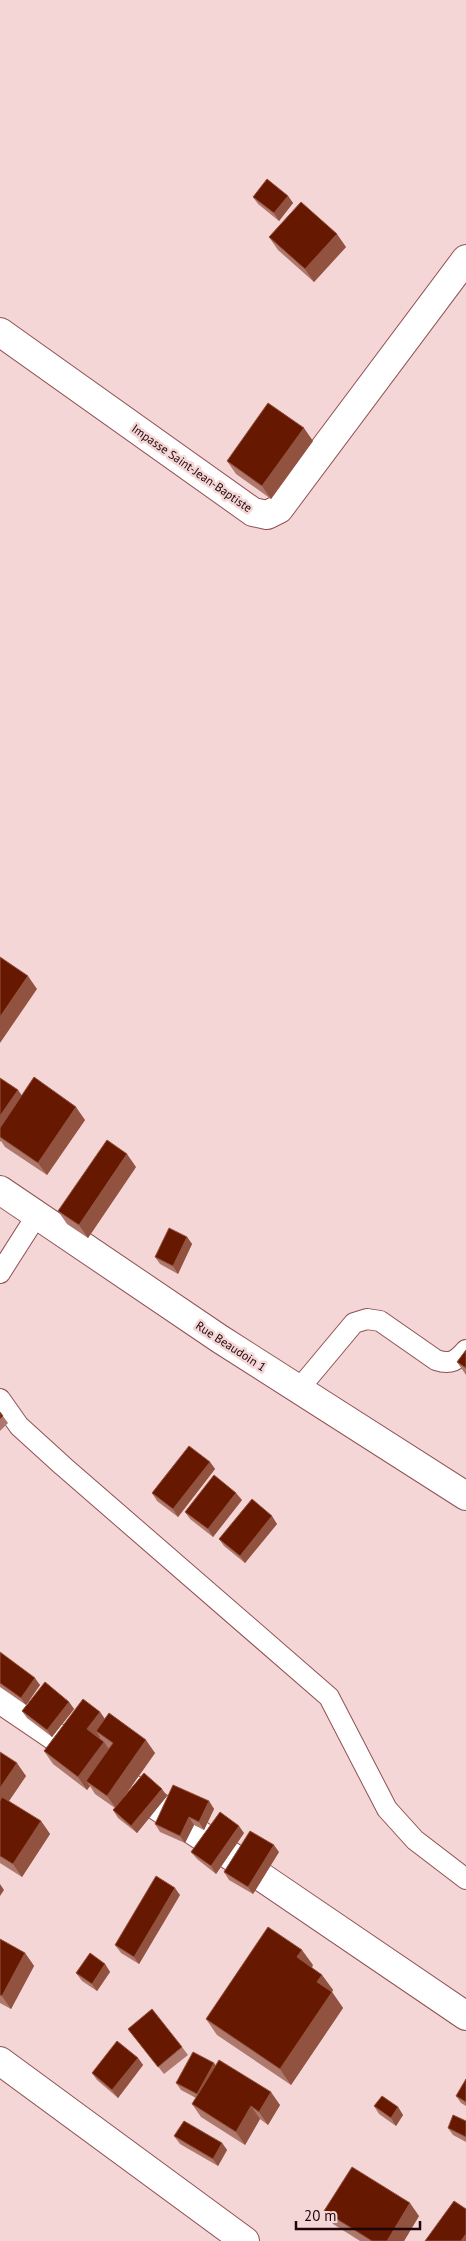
<svg xmlns="http://www.w3.org/2000/svg" width="466" height="2241" font-family="'PT Sans',sans-serif">
<style>
.lines{fill:none;stroke-linecap:round;stroke-linejoin:round}
.lane-casing{stroke:#905054;stroke-width:22}
.street-casing{stroke:#905054;stroke-width:30}
.lane{stroke:#fff;stroke-width:20}
.street{stroke:#fff;stroke-width:28}
.wall{fill:#ae786c}
.shaded-wall{fill:#915240}
.building{fill:#661900;stroke:#915240}
.labels{text-anchor:middle;dominant-baseline:central;stroke-width:5;stroke-linejoin:round;paint-order:stroke}
.street-label{font-size:12px;fill:#1e0608;stroke:#f5d6d7}
</style>
<rect width="100%" height="100%" fill="#f5d6d7"/>
<g class="lines">
<defs>
<g id="lane">
<polyline points="0,1273 37,1215"/>
<path d="M298,1390l56,-67 13,-4 13,2 56,39c15,5 20,1 30,-10"/>
<polyline points="0,1399 19,1426 63,1466 329,1697 387,1809 415,1840 466,1879"/>
</g>
<g id="street">
<polyline points="0,332 253,512 267,515 279,509 466,259"/>
<polyline points="0,1190 220,1339 466,1496"/>
<polyline points="0,1699 466,2016"/>
<polyline points="0,2061 245,2241"/>
</g>
</defs>
<use href="#lane" class="lane-casing"/>
<use href="#street" class="street-casing"/>
<use href="#lane" class="lane"/>
<use href="#street" class="street"/>
</g>
<g class="wall">
<polygon points="288,196 293,203 279,221 258,204 253,197"/>
<polygon points="269,237 346,247 314,282 278,250"/>
<polygon points="313,441 271,499 236,474 227,461"/>
<polygon points="0,1078 18,1090 22,1096 85,1120 47,1175 5,1147 1,1141 0,1142"/>
<polygon points="136,1167 88,1238 67,1224 58,1211"/>
<polygon points="187,1237 192,1244 178,1274 160,1264 155,1257"/>
<polygon points="466,1350 466,1375 457,1362"/>
<polygon points="0,1412 8,1423 0,1431"/>
<polygon points="210,1462 215,1469 178,1517 157,1501 152,1493"/>
<polygon points="242,1500 213,1537 190,1519 185,1512"/>
<polygon points="277,1524 245,1563 224,1546 219,1539"/>
<polygon points="0,1652 40,1685 26,1705 0,1687"/>
<polygon points="69,1702 74,1709 52,1737 27,1718 22,1711"/>
<polygon points="100,1712 105,1719 155,1753 125,1796 167,1796 137,1833 118,1818 113,1810 115,1808 95,1794 90,1786 87,1790 53,1764 44,1751"/>
<polygon points="0,1752 26,1776 9,1801 41,1821 50,1834 22,1877 0,1863"/>
<polygon points="209,1801 214,1809 204,1830 194,1825 185,1843 160,1832 155,1824"/>
<polygon points="244,1833 216,1874 197,1859 191,1852"/>
<polygon points="279,1852 253,1894 229,1880 224,1872"/>
<polygon points="180,1895 139,1964 121,1953 115,1945"/>
<polygon points="0,1939 25,1953 34,1966 11,2009 0,2003"/>
<polygon points="105,1964 110,1972 97,1991 82,1981 76,1973"/>
<polygon points="313,1965 312,1968 322,1975 333,1990 332,1992 343,2008 291,2085 217,2035 206,2019"/>
<polygon points="128,2029 182,2047 188,2055 164,2074"/>
<polygon points="138,2058 143,2065 118,2098 97,2080 92,2073"/>
<polygon points="216,2066 280,2105 268,2125 260,2119 245,2145 201,2117 192,2104 196,2098 181,2090 176,2083"/>
<polygon points="466,2079 466,2106 461,2103 456,2096"/>
<polygon points="374,2106 398,2107 403,2115 396,2126 379,2114"/>
<polygon points="466,2121 466,2142 453,2135 448,2128"/>
<polygon points="174,2136 222,2143 227,2150 218,2166 180,2144"/>
<polygon points="324,2211 419,2216 404,2241 360,2241 333,2224"/>
</g>
<g class="shaded-wall">
<polygon points="288,196 293,203 279,221 274,213"/>
<polygon points="337,234 346,247 314,282 305,269"/>
<polygon points="304,428 313,441 271,499 262,486"/>
<polygon points="28,976 37,989 0,1043 0,1017"/>
<polygon points="18,1090 27,1103 0,1137 0,1116"/>
<polygon points="76,1107 85,1120 47,1175 38,1163"/>
<polygon points="127,1154 136,1167 88,1238 79,1225"/>
<polygon points="187,1237 192,1244 178,1274 173,1266"/>
<polygon points="210,1462 215,1469 178,1517 173,1509"/>
<polygon points="236,1493 242,1500 213,1537 208,1529"/>
<polygon points="272,1516 277,1524 245,1563 240,1556"/>
<polygon points="35,1678 40,1685 26,1705 21,1698"/>
<polygon points="69,1702 74,1709 52,1737 47,1730"/>
<polygon points="100,1712 109,1725 96,1731 100,1737 96,1742 87,1729"/>
<polygon points="146,1740 155,1753 116,1808 107,1796"/>
<polygon points="104,1742 113,1755 86,1781 90,1786 87,1790 78,1777"/>
<polygon points="17,1763 26,1776 0,1814 0,1788"/>
<polygon points="162,1789 167,1796 137,1833 131,1826"/>
<polygon points="209,1801 214,1809 204,1830 199,1822"/>
<polygon points="189,1817 194,1825 185,1843 180,1836"/>
<polygon points="41,1821 50,1834 22,1877 13,1864"/>
<polygon points="239,1826 244,1833 216,1874 211,1866"/>
<polygon points="274,1845 279,1852 253,1894 248,1887"/>
<polygon points="0,1884 4,1890 0,1896"/>
<polygon points="175,1888 180,1895 139,1964 134,1957"/>
<polygon points="302,1950 313,1965 308,1973 297,1957"/>
<polygon points="25,1953 34,1966 11,2009 2,1996"/>
<polygon points="105,1964 110,1972 97,1991 92,1984"/>
<polygon points="322,1975 333,1990 332,1992 343,2008 291,2085 280,2069 317,1982"/>
<polygon points="138,2058 143,2065 118,2098 112,2090"/>
<polygon points="214,2063 219,2070 202,2102 197,2094"/>
<polygon points="271,2092 280,2105 268,2125 259,2112"/>
<polygon points="251,2106 260,2119 245,2145 236,2132"/>
<polygon points="398,2107 403,2115 396,2126 391,2118"/>
<polygon points="222,2143 227,2150 218,2166 213,2159"/>
<polygon points="410,2203 419,2216 404,2241 387,2241"/>
<polygon points="466,2234 466,2241 461,2241"/>
</g>
<g class="building">
<polygon points="267,179 288,196 274,213 253,197"/>
<polygon points="301,202 337,234 305,269 269,237"/>
<polygon points="268,403 304,428 262,486 227,461"/>
<polygon points="0,957 28,976 0,1017"/>
<polygon points="34,1077 76,1107 38,1163 0,1137 0,1128"/>
<polygon points="0,1078 18,1090 0,1116"/>
<polygon points="107,1140 127,1154 79,1225 58,1211"/>
<polygon points="169,1228 187,1237 173,1266 155,1257"/>
<polygon points="466,1350 466,1368 457,1362"/>
<polygon points="0,1412 3,1416 0,1419"/>
<polygon points="189,1446 210,1462 173,1509 152,1493"/>
<polygon points="214,1475 236,1493 208,1529 185,1512"/>
<polygon points="252,1499 272,1516 240,1556 219,1539"/>
<polygon points="0,1652 35,1678 21,1698 0,1683"/>
<polygon points="45,1682 69,1702 47,1730 22,1711"/>
<polygon points="83,1699 100,1712 87,1729 104,1742 78,1777 44,1751"/>
<polygon points="109,1713 146,1740 107,1796 86,1781 113,1743 96,1731"/>
<polygon points="0,1752 17,1763 0,1788"/>
<polygon points="144,1773 162,1789 131,1826 113,1810"/>
<polygon points="173,1785 209,1801 199,1822 189,1817 180,1836 155,1824"/>
<polygon points="2,1797 41,1821 13,1864 0,1856 0,1801"/>
<polygon points="220,1812 239,1826 211,1866 191,1852"/>
<polygon points="250,1831 274,1845 248,1887 224,1872"/>
<polygon points="156,1876 175,1888 134,1957 115,1945"/>
<polygon points="268,1927 302,1950 297,1957 322,1975 317,1982 332,1992 280,2069 206,2019"/>
<polygon points="0,1939 25,1953 2,1996 0,1995"/>
<polygon points="90,1953 105,1964 92,1984 76,1973"/>
<polygon points="152,2009 182,2047 158,2067 128,2029"/>
<polygon points="117,2041 138,2058 112,2090 92,2073"/>
<polygon points="193,2052 214,2063 197,2094 176,2083"/>
<polygon points="219,2060 271,2092 259,2112 251,2106 236,2132 192,2104"/>
<polygon points="466,2079 466,2102 456,2096"/>
<polygon points="382,2096 398,2107 391,2118 374,2106"/>
<polygon points="453,2115 466,2121 466,2137 448,2128"/>
<polygon points="184,2121 222,2143 213,2159 174,2136"/>
<polygon points="352,2167 410,2203 387,2241 372,2241 324,2211"/>
<polygon points="454,2201 466,2209 466,2234 461,2241 425,2241"/>
</g>
<g class="labels">
<g class="street-label">
<text transform="translate(192 468) rotate(35)">Impasse Saint-Jean-Baptiste</text>
<text transform="translate(231 1346) rotate(33)">Rue Beaudoin 1</text>
</g>
</g>
<path d="M296 2221v8h124v-8" fill="none" stroke="#1e0608" stroke-width="2.5"/>
<text x="304" y="2221" font-size="15" fill="#1e0608" stroke="#f5d6d7" stroke-width="4" paint-order="stroke">20 m</text>
</svg>
